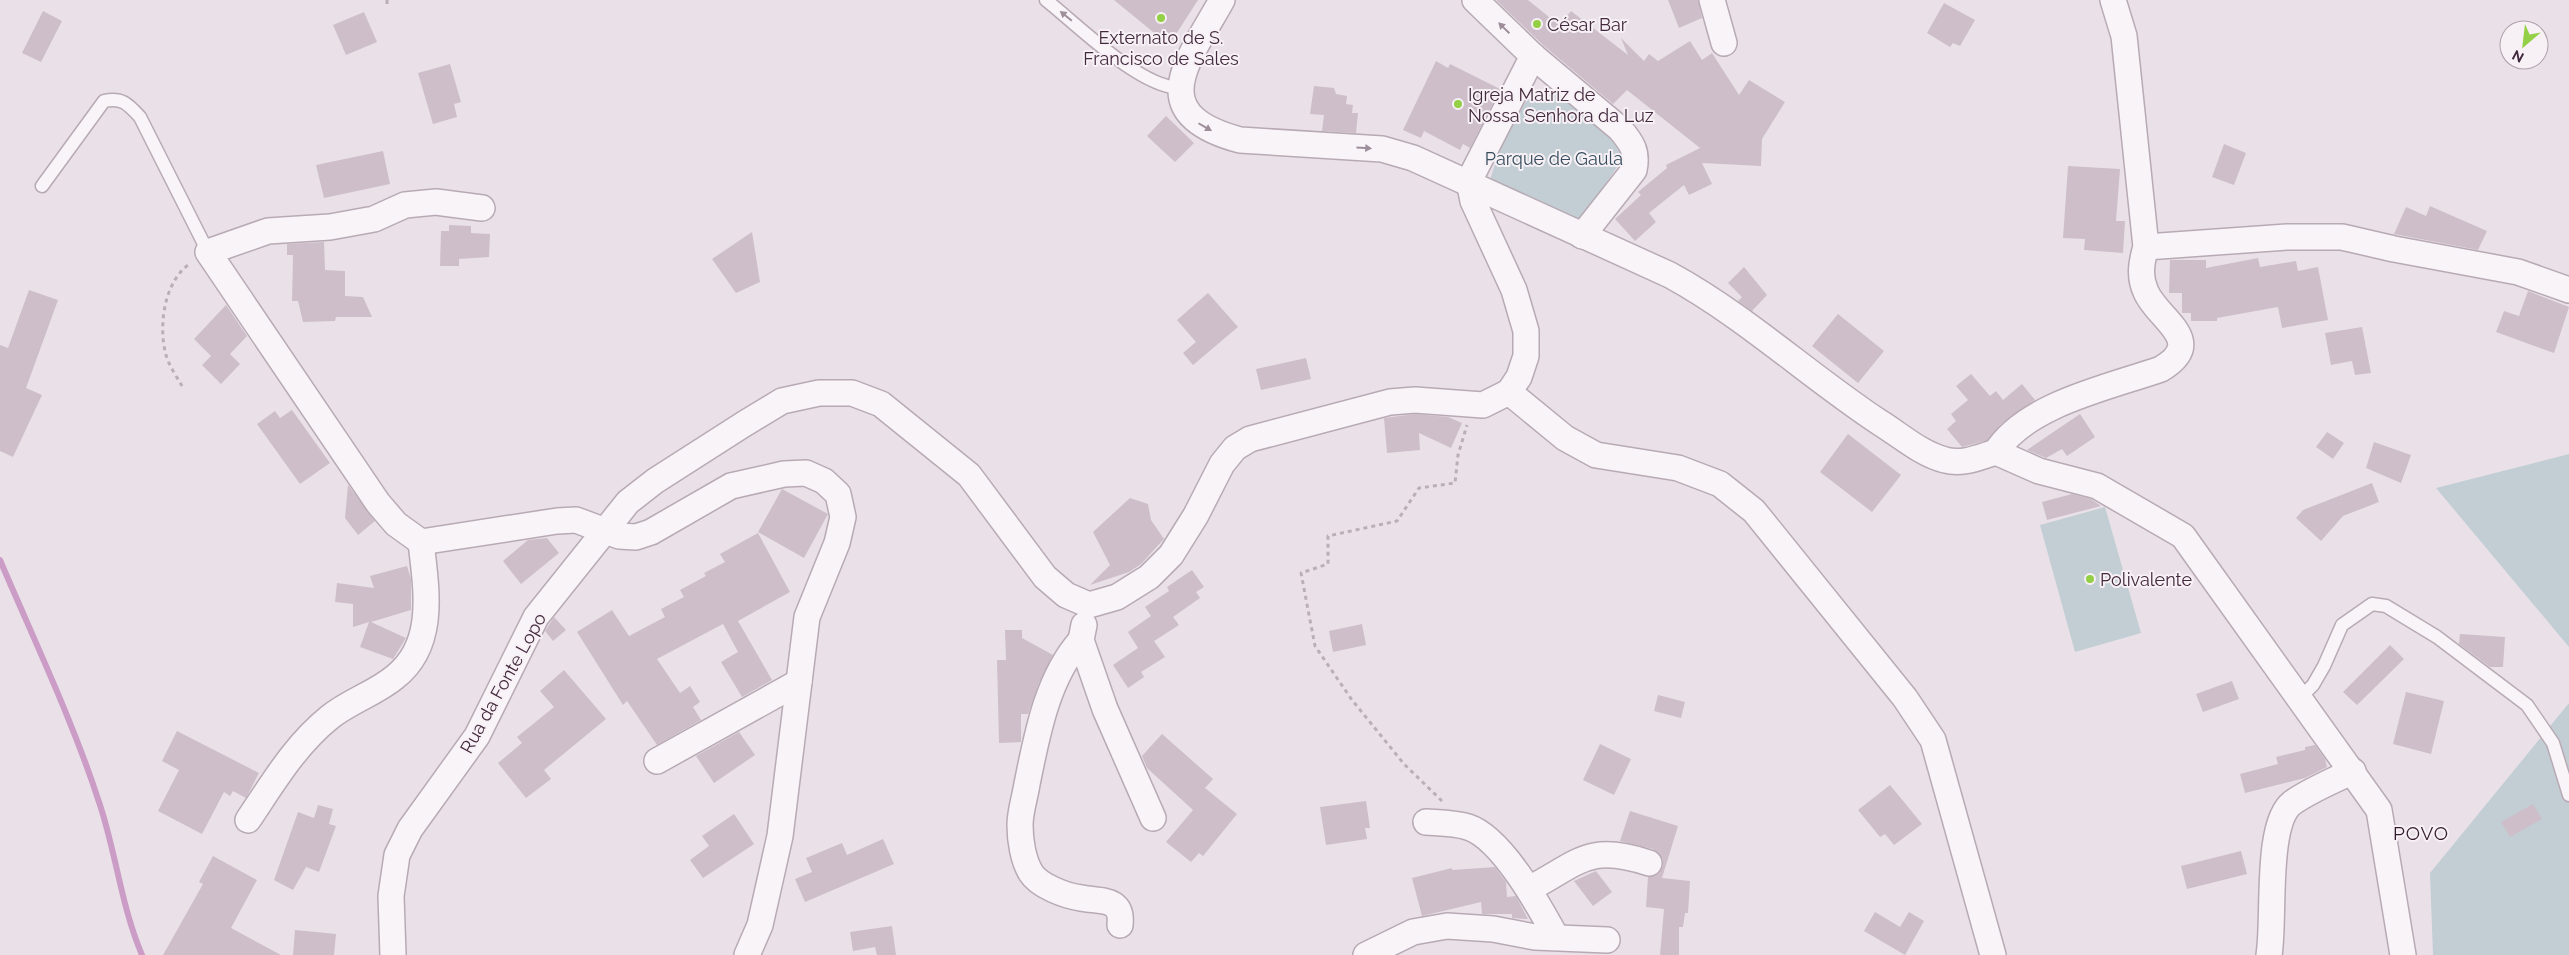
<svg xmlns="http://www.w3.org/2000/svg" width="2569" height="955" font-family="Raleway,sans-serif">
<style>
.green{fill:#c2ced4}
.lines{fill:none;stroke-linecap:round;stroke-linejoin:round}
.stream{stroke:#ca9cc6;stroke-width:6}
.building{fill:#cdbeca}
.lane-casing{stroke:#b8aab5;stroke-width:15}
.street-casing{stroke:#b8aab5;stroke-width:28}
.path{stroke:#baafb8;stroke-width:3;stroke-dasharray:4 4;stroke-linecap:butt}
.lane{stroke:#f8f4f7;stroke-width:12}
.street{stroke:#f8f4f7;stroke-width:25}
.oneway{fill:#9d8e9a}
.poi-dot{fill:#94d045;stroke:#f7f1f6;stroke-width:2}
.labels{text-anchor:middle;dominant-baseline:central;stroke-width:4;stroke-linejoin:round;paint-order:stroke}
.poi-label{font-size:18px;fill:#42293d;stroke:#f7f1f6;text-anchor:start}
.park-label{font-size:18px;fill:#364e5e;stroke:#f7f1f6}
.street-label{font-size:18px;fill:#42293d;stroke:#f7f1f6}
.neighbourhood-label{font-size:19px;letter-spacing:1px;fill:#331b2d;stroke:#f7f1f6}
</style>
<rect width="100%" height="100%" fill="#eae1e8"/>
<g class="green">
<path d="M1540,91l15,1 22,16 39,34 5,9 1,9 -31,45 -14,15 -87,-40c8,-26 24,-77 50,-89z"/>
<polygon points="2569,454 2569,647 2436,488"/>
<polygon points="2105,507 2141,633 2075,652 2040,525"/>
<polygon points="2569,703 2569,955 2433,955 2430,873"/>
</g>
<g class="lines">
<path class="stream" d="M0,560c34,80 72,159 99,242 17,50 22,104 43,153"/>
</g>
<g class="building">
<polygon points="1114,0 1198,0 1169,45"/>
<polygon points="1496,0 1528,0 1559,25 1571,11 1628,55 1621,38 1644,61 1649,54 1658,61 1690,41 1702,60 1712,53 1739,95 1749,80 1785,102 1762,139 1761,166 1702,163 1712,184 1689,195 1684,185 1649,213 1656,222 1635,241 1615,219 1641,195 1638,192 1667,168 1666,165 1700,148 1627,90 1613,104 1543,45"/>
<polygon points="1668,0 1698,0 1702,18 1679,28"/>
<polygon points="1944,3 1975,20 1960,46 1953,43 1950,47 1927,33"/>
<polygon points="43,11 62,21 41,62 22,53"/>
<polygon points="364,12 377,42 346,55 333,25"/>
<polygon points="1436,61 1448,68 1450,64 1500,89 1470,148 1463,144 1460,150 1424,131 1421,138 1403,130"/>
<polygon points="450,64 461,102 454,104 457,117 433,124 418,73"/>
<polygon points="1314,86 1334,88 1336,94 1347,96 1346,104 1353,105 1352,113 1358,113 1356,133 1322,131 1324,115 1310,114"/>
<polygon points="1166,116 1194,143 1175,162 1147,136"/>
<polygon points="2224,144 2246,153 2234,185 2212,177"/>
<polygon points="383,151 390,184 324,198 316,165"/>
<polygon points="2068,166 2120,169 2116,221 2125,221 2123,253 2084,250 2085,239 2063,238"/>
<polygon points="2430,206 2487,231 2478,250 2394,234 2406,207 2426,216"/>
<polygon points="449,225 471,226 471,233 490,234 489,257 459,259 459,266 440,266 441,231 449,231"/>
<polygon points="752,232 760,282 736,293 712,259"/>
<polygon points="324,242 325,270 345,271 345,296 363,297 372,317 336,317 335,321 303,322 298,301 292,301 293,255 287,255 287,244"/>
<polygon points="2258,258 2260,267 2296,261 2298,271 2318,267 2328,320 2282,328 2278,307 2217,318 2217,321 2191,321 2191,313 2182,313 2182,293 2169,293 2170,260 2206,260 2206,268"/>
<polygon points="1744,267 1767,295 1752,311 1738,301 1742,297 1728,283"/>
<polygon points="29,290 58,300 26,388 42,395 13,457 0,451 0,345 8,348"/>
<polygon points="2528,291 2569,307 2554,353 2496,332 2504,311 2519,316"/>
<polygon points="1208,293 1238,327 1193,365 1183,353 1196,342 1177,320"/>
<polygon points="226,305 247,336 230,354 240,364 221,384 202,365 211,356 194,339"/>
<polygon points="1838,314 1884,351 1858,383 1812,346"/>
<polygon points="2362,327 2371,373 2355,375 2352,361 2331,365 2325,333"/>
<polygon points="1306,358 1311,379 1261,390 1256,369"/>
<polygon points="1971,374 1990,396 1996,391 2003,400 2022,384 2035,400 2001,424 1988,440 1962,447 1947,429 1956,421 1951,414 1968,400 1956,386"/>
<polygon points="292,410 330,463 300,484 257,424 275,411 280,418"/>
<polygon points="1415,414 1448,417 1462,423 1451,448 1419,433 1420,450 1387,453 1384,418"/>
<polygon points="2080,414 2095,437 2067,456 2062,449 2046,458 2027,450"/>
<polygon points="2327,432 2344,443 2333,459 2316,447"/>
<polygon points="1848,434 1901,475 1872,512 1820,472"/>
<polygon points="2374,442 2411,455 2401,483 2366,468"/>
<polygon points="2372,483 2379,502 2343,516 2321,541 2296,518 2303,510"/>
<polygon points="348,485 375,521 358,535 345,518"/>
<polygon points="782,489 828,514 804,558 758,532"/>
<polygon points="2072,494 2091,499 2101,506 2047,520 2042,502"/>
<polygon points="1130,498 1148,504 1151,520 1164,539 1141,564 1129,572 1090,585 1110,565 1093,532"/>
<polygon points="758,533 790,592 738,621 772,680 742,697 721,662 738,652 723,624 657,659 680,693 690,686 700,702 693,707 701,720 657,745 627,701 623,705 577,632 612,610 629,636 665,617 661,609 684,597 680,590 706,576 704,573 725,562 720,554"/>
<polygon points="547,538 559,553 521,584 503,561 528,540"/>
<polygon points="407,566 411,579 411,610 371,622 406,638 393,659 360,647 369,622 353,627 353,604 335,602 337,583 374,588 370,576"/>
<polygon points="1192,570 1204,587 1196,592 1200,598 1173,617 1179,625 1154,641 1165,657 1141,672 1144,677 1128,688 1113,665 1138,648 1128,632 1151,616 1145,607 1169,591 1167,587"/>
<polygon points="554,617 566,630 553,641 545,631"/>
<polygon points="1362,624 1366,645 1333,652 1329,631"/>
<polygon points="1005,630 1022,630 1022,638 1053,655 1039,683 1028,714 1021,714 1021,742 999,743 997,660 1006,660"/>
<polygon points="2460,634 2505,637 2503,667 2490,667 2459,644"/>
<polygon points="2390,645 2404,659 2357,705 2343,692"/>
<polygon points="564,670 606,719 544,770 551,779 526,798 498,763 522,743 517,737 554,707 540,691"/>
<polygon points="2232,681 2239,699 2203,712 2196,694"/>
<polygon points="2406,692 2444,701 2431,754 2393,744"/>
<polygon points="1658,695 1685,702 1681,718 1654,711"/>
<polygon points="177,731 259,773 246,798 233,791 230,796 224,792 202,834 158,811 179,770 162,761"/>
<polygon points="739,732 755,755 714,783 696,756"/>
<polygon points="1162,734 1213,779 1205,788 1237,814 1203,856 1199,853 1191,862 1166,842 1193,810 1147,768 1142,756"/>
<polygon points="1600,744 1631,759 1614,795 1583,780"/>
<polygon points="2315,745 2325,759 2327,767 2305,778 2245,793 2240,774 2278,764 2276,757 2305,750 2305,747"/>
<polygon points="1890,785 1922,824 1894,845 1885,834 1880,837 1858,810"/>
<polygon points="1366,801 1370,828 1365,828 1367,839 1326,845 1320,807"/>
<polygon points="2533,804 2542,819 2510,837 2501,822"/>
<polygon points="318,805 333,809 329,824 336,826 319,872 306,867 293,890 274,880 298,812 314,818"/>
<polygon points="1630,811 1678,826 1662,878 1690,881 1688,913 1685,913 1683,927 1679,927 1679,955 1660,955 1664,909 1646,907 1648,877 1659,873 1663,866 1663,859 1653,849 1620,841"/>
<polygon points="734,814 754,844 703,878 690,860 709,846 702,836"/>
<polygon points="883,839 894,864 805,902 795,879 812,872 806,858 842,843 847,855"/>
<polygon points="2241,851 2247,874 2187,889 2181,866"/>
<polygon points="213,856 257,880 231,928 281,955 163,955 203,884 199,882"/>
<polygon points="1495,867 1506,882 1507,897 1516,896 1528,919 1512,918 1512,914 1482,914 1481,902 1422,916 1412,878 1452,868 1452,870"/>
<polygon points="1596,871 1612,892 1593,906 1574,881"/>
<polygon points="1875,912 1900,927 1909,912 1924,921 1905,955 1864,931"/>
<polygon points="892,926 896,955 877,955 875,947 853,951 850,932"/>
<polygon points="295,930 336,934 334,955 293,955"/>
</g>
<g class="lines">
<defs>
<g id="lane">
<path d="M1046,0c33,26 92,86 133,88"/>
<path d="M42,186l62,-85c18,-4 24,3 36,16l68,135"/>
<polyline points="2300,698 2313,685 2324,666 2342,625 2372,604 2386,606 2437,637 2527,705 2553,743 2569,795"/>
</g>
<g id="street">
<path d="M1222,0c-34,61 -80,114 18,140l142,9 31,9 257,117c75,41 138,100 209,147 21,13 42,32 66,38 18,5 34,-3 51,-8l43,19 58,15 86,50 196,274 24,145"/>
<path d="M1475,0l58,56 87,73c12,14 18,23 14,41l-52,66"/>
<polyline points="1712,0 1724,43"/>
<polyline points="482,208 436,202 405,205 374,219 330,227 268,231 208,252 378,503 396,524 421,542 557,521 576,520 619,536 636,537 651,532 731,486 784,474 806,473 824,481 838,494 843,517 837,543 807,617 780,836 760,925 747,955"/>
<polyline points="2146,247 2287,237 2342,237 2394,249 2518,272 2569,290"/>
<polyline points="1509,392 1565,438 1596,455 1678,468 1720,484 1754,511 1905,698 1933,740 1993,955"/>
<path d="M1996,452c30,-48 114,-65 165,-83 47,-28 -3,-49 -15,-77 -7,-15 -5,-29 0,-45l-22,-211 -11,-36"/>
<polyline points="1084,625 1081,640 1105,709 1153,818"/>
<path d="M1081,640c-34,38 -44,95 -54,144 -2,13 -7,28 -7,41 0,15 3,35 11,48 8,13 35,23 50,25 20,4 42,-1 39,27"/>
<polyline points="657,761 799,682"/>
<path d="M248,820c25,-37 47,-75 82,-103 20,-16 46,-24 65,-40 42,-33 31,-89 26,-135"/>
<path d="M1426,822c14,1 29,1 42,5 34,11 71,79 88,110"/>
<path d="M1529,889c51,-27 60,-46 120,-26"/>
<polyline points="393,955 391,896 397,855 410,829 477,736 536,617 628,502 655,481 744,424 782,401 819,393 852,393 881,404 969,475 1045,577 1066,595 1089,605 1117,597 1149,577 1171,555 1196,515 1222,464 1235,448 1250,439 1390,402 1415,400 1483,405 1509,392 1519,377 1526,356 1526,331 1514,290 1473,201 1469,181 1533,56"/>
<polyline points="1366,955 1413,932 1447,926 1493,929 1535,937 1607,940"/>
<path d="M2269,955c6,-35 -4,-131 23,-152 18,-13 41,-22 61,-32"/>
</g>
</defs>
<use href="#lane" class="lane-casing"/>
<use href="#street" class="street-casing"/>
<g class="path">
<polyline points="387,0 387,6"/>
<path d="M182,386c-5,-9 -13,-20 -16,-31 -8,-29 -2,-75 25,-92"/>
<polyline points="1442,801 1404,764 1352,700 1315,646 1301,573 1328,564 1328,536 1397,521 1419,488 1455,483 1458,455 1467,425"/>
</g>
<use href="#lane" class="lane"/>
<use href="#street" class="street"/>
</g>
<defs><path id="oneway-solid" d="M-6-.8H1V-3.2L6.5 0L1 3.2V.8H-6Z" transform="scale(1.25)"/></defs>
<g class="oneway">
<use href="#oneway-solid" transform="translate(1066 16) rotate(-141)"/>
<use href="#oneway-solid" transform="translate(1504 28) rotate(-136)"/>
<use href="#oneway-solid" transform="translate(1205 127) rotate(30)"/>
<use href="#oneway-solid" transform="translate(1364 148) rotate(4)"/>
</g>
<g class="poi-dot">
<circle cx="1161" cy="18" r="5"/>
<circle cx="1537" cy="24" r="5"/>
<circle cx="1458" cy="104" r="5"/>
<circle cx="2090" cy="579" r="5"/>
</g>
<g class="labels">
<g class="poi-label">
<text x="1547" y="24">César Bar</text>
<text x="1161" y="37" text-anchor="middle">Externato de S.<tspan x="1161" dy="21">Francisco de Sales</tspan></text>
<text x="1468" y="94">Igreja Matriz de<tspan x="1468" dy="21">Nossa Senhora da Luz</tspan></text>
<text x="2100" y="579">Polivalente</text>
</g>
<g class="park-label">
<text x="1554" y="158">Parque de Gaula</text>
</g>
<g class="street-label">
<text transform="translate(503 683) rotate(-61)">Rua da Fonte Lopo</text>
</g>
<g class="neighbourhood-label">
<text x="2421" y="833">POVO</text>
</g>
</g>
<g transform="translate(2524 45) rotate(208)"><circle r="24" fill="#f7f1f6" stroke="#afa1ac"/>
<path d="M0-4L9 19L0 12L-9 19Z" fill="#94d045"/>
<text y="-8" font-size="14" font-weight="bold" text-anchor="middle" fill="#42293d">N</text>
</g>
</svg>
